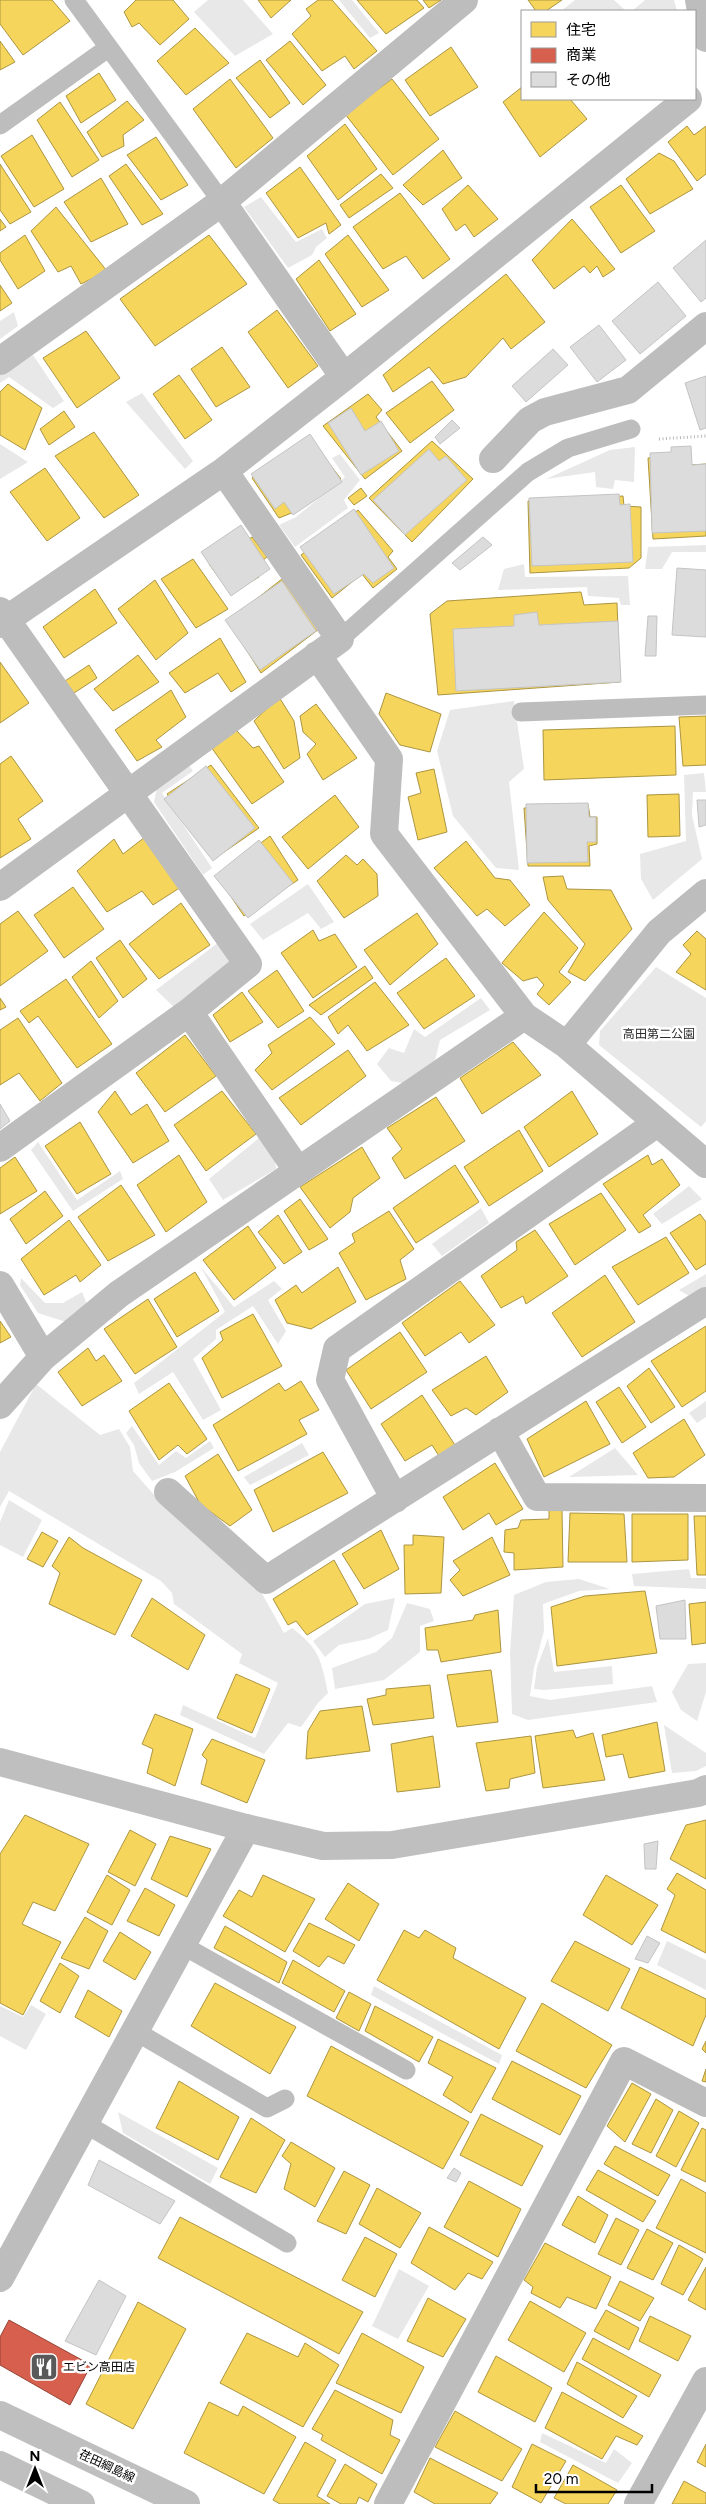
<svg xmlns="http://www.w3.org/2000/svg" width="706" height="2504" viewBox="0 0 706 2504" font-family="Figtree,'Noto Sans JP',sans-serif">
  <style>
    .green { fill: #e8e8e8 }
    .homes { fill: #f6d55c; stroke: #ac9540 }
    .shops { fill: #d6604d; stroke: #964336 }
    .building { fill: #dcdcdc; stroke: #c4c4c4 }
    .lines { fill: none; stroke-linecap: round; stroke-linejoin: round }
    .path { stroke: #b8b8b8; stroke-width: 3; stroke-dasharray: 1 2.5; stroke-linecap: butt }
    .lane { stroke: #bdbdbd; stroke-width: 19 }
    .street { stroke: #bdbdbd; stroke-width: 28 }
    .secondary { stroke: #bfbfbf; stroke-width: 28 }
    .labels { text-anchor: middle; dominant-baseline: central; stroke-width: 5; stroke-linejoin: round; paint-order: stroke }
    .park-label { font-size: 12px; fill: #2d2d2d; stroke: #fff }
    .poi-label { font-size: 12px; fill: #000; stroke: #fff; text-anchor: start }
    .street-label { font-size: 12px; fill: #000; stroke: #fff }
  </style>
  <rect width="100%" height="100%" fill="#fff"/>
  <path class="green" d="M208,0H243L273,34L235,56L194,12Z
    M339,0H352L379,33L370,38Z
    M575,0H614L626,11H561Z
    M645,0H674L677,11H632Z
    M261,197L296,242L322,229L327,238L316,247L312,255L288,268L244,207Z
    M14,312L18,326L0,339V321Z
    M33,355L64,401L53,408L9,377L0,383V372Z
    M142,393L193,461L185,469L126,402Z
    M0,444L28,462L0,479Z
    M635,447L634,482L615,480L613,489L596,487L595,472L546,479L610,450Z
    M340,454L360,480L344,500L348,508L295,547L279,525L296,517L345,477L332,458Z
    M706,545V552H672L662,569H645L648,547Z
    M524,564L525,577L628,576L630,605H621L619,598L588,596L587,587L498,590L504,569Z
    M514,701L524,769L509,782L519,870L496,868L453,816L437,751L450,710Z
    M188,764L193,771L162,793L212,868L203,875L154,802L158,782Z
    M704,773L706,792H693L692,815L702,859L653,900L641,879L640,854L686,841L684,775Z
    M308,884L334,922L321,929L308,913L263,940L250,924Z
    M219,942L232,964L174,1007L156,990Z
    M656,967L706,998V1121L701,1127L599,1045L600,1031Z
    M481,998L490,1010L440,1040L435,1060L402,1083L391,1081L377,1064L389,1048L404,1053L414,1029L425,1037Z
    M259,1138L275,1157L276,1169L223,1200L209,1179Z
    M38,1142L77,1200L120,1171L123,1179L73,1211L31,1150Z
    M689,1186L702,1199L662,1224L653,1214Z
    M481,1208L489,1223L442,1256L432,1244Z
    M201,1267L234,1307L274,1281L282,1289L268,1300L286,1331L278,1344L253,1306L216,1330V1339L193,1359L221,1410L203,1420L173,1372L139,1394L134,1383L225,1312Z
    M706,1274V1287L689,1296L679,1290Z
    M21,1278L45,1303H63L82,1292L88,1307L66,1322L38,1313L20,1285Z
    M36,1384L100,1435L119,1429L130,1447L133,1471L156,1497L260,1590L284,1633L292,1628C320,1649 321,1660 328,1693L318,1703L301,1727L288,1723L264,1754L180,1715L183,1705L255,1738L278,1683L239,1663L242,1654L174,1604L172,1593L161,1581L9,1491L0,1507V1452Z
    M706,1401V1417L697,1423L689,1413Z
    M132,1426L159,1465L176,1451L186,1458L210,1441L214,1448L175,1472L152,1481L139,1463L134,1445L126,1433Z
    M302,1443L309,1455L250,1485L244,1477Z
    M615,1448L638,1475L569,1477Z
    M9,1500L42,1520L23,1557L0,1545V1522Z
    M689,1569L691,1578H706V1589L634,1586L632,1574Z
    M579,1579L610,1589L579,1591L543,1604L544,1631L534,1668L530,1696L550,1700L652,1686L657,1702L528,1720L512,1714L510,1653L514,1595L546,1582Z
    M395,1598L388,1630L368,1639L339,1645L325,1657L313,1641L365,1604Z
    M407,1603L430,1609L434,1621L420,1626V1652L384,1680L335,1689L332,1668L376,1652L392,1638Z
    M548,1638L554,1672L612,1666L613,1684L544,1690L534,1689L537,1667Z
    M706,1663V1692L697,1721L681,1710L672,1692L688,1664Z
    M664,1725L706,1753V1766L696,1771L672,1773Z
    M667,1941L706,1960V1990L657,1965Z
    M374,1986L502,2055L499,2064L371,1995Z
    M31,2005L46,2014L26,2050L0,2036V2006L23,2017Z
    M118,2112L218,2168L210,2184L123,2133Z
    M399,2269L429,2286L398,2339L372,2326Z
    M542,2433L606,2463L614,2449L632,2463L618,2483L540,2442Z"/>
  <path class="homes" d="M0,0H52L70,21L23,55L0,24Z
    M136,0H173L189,19L160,45L139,23L132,27L124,12Z
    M258,0H291L271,18Z
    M318,0H332L377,51L354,69L345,56L322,71L292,34L311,16L306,9Z
    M357,0H417L424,8L386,34Z
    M423,0H441L429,8Z
    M528,0H562L546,11H536Z
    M195,28L229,63L186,95L157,61Z
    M0,41L15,62L0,70Z
    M290,41L326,85L303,105L266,60Z
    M451,47L478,87L430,116L405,80Z
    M260,60L290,103L270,118L236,78Z
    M99,73L116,100L81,123L66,96Z
    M230,79L273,138L236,168L193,109Z
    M392,79L439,139L393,175L345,114Z
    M522,87V99H570L587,119L540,157L503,102Z
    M127,101L144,120L123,135L124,146L102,157L87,132Z
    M60,102L99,160L72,177L37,120Z
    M345,124L377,169L338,200L307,156Z
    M687,126L694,135L706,126V174L697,181L668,142Z
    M32,135L64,189L34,207L1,156Z
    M156,137L188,185L161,200L127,155Z
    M443,150L462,178L423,205L403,185Z
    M659,153L674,161L693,189L650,214L626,179Z
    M0,164L31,212L10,224L0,210Z
    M126,164L163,214L142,225L109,176Z
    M300,167L341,225L329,234L326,223L298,238L266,193Z
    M381,174L393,188L349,218L340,205Z
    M101,178L128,224L91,242L64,202Z
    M468,185L498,219L474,237L465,224L456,231L442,209Z
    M621,185L655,231L621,253L590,207Z
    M400,193L450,259L423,279L406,256L383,269L353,227Z
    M56,207L107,271L81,284L71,266L58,272L31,231Z
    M0,219L6,227L0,231Z
    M572,219L615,269L603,277L597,266L590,273L584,266L554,289L532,260Z
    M25,235L45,271L18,289L0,260V253Z
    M209,235L247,284L155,346L120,299Z
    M348,235L389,290L362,307L325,254Z
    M319,260L356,314L330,331L296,279Z
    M506,274L545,322L511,349L503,338L466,377L443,384L429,367L393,392L383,375Z
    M0,285L12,303L0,311Z
    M277,310L318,366L288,388L248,332Z
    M86,331L120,378L77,408L43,358Z
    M222,347L250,387L216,407L191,369Z
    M179,375L212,420L185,439L153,394Z
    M432,381L454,410L410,443L386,413Z
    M8,384L42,408L25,450L0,435V392Z
    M368,394L382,410L376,417L402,451L365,479L323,426Z
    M64,411L75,427L49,445L40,429Z
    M94,432L139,495L104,518L55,456Z
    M308,436L341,479L294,512L279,518L252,478Z
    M432,441L473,479L412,542L369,498Z
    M675,456V466L706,464V536L653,539L648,458Z
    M45,468L80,518L47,541L10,492Z
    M361,488L367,496L354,505L348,498Z
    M623,496L624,506L641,507V558L629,568L530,573L528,501Z
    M358,510L393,551L388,557L397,569L373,588L362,574L332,598L301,555Z
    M252,537L267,557L253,568L259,577L231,594L209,564L221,554L217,548L232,540L236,547Z
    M193,559L228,609L196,628L161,579Z
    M282,579L319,629L261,673L228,621Z
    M155,580L188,633L156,660L118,609Z
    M95,589L117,623L64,658L43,627Z
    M581,592L584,605L617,603L620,682L438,695L430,614L447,601Z
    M220,638L246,682L231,692L218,673L185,693L169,673Z
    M138,655L159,682L113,711L94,689Z
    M0,662L29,703L0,723Z
    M89,665L97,678L74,693L65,681Z
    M171,690L186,717L156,740L162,747L137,761L115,730Z
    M386,693L441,714L430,752L400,745L379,714Z
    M279,697L294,721L300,758L284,769L254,721Z
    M316,704L357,758L323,780L307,754L316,744L303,732L300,716Z
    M706,716V765L683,766L679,717Z
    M675,726L676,775L544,780L543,730Z
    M236,730L253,748L259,746L284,782L252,804L211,747Z
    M11,756L43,801L18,819L31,839L0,858V764Z
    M211,765L259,828L214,859L167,794Z
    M434,769L447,832L418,840L408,797L421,793L416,773Z
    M679,794L680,836L648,837L647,795Z
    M335,795L359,827L308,869L282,837Z
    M588,804L590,817H597V844L589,846L590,866H528L524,808Z
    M270,836L298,880L244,916L217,876Z
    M145,837L181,887L153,905L142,891L107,912L77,871L114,839L123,854Z
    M466,841L495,878L510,880L530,905L505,926L487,909L477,916L434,868Z
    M346,855L357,865L363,859L377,874L378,896L344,918L317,881Z
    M563,876L567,889L611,890L632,929L585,981L568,972L585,944L548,900L543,877Z
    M73,887L104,929L64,958L34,915Z
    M181,903L210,945L159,979L129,944Z
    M18,911L48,951L0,986V924Z
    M544,912L578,948L559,972L571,982L549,1005L537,994L544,985L537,977L523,981L502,963Z
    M417,913L438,944L390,985L364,950Z
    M313,930L319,941L335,934L357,967L313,998L281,953Z
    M697,931L706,939V990L676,972L691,954L683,945Z
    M120,940L147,979L123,998L96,958Z
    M446,958L475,996L424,1029L397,993Z
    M91,961L118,1001L99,1018L72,977Z
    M365,966L373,978L321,1015L309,1005Z
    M277,970L304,1011L278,1028L248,991Z
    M66,979L112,1044L77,1068L38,1016L29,1023L20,1011Z
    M375,982L409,1025L367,1051L348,1025L338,1034L328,1017Z
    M242,992L263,1022L230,1042L213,1015Z
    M0,998L6,1007L0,1010Z
    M310,1017L335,1044L272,1090L255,1070L272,1053L268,1045Z
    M18,1018L62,1083L40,1101L19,1073L0,1085V1030Z
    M185,1035L216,1076L165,1112L136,1073Z
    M513,1042L541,1075L482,1114L460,1078Z
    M348,1050L366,1076L301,1125L279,1098Z
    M115,1091L131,1115L147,1104L169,1141L133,1163L98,1112Z
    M222,1091L256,1134L206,1171L174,1125Z
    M572,1091L598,1134L549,1167L524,1127Z
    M436,1097L465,1141L405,1179L392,1158L402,1149L387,1128Z
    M80,1122L111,1174L77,1194L45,1146Z
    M519,1130L543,1171L489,1206L464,1167Z
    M362,1147L380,1178L353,1198L350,1212L330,1228L300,1187Z
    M179,1155L207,1202L166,1232L137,1185Z
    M648,1155L652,1165L662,1159L680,1185L643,1215L651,1226L639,1233L603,1184Z
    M15,1157L37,1191L0,1214V1168Z
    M455,1165L479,1202L416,1243L393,1208Z
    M121,1185L155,1235L108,1261L78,1217Z
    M45,1191L63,1216L26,1244L10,1219Z
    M601,1193L626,1230L575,1265L549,1224Z
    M300,1199L328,1239L309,1250L284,1211Z
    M389,1211L414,1249L400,1260L406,1279L366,1300L339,1253L355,1242L352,1234Z
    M700,1214L706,1222V1264L696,1270L670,1233Z
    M278,1215L302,1252L284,1264L258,1232Z
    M69,1220L101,1265L80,1282L76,1275L44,1295L21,1259Z
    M248,1226L276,1268L234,1300L203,1260Z
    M535,1230L568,1276L526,1304L523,1296L501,1308L481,1276L517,1250L516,1242Z
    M666,1237L689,1273L638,1305L612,1267Z
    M338,1267L356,1302L311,1329L287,1323L275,1300L296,1285L302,1293Z
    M195,1272L219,1311L177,1337L154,1299Z
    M605,1275L635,1322L582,1357L552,1313Z
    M460,1281L495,1325L469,1343L461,1332L425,1356L402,1323Z
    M148,1299L177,1347L135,1374L104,1329Z
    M253,1314L282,1366L222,1398L202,1358L223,1340L220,1332Z
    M0,1321L11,1337L0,1343Z
    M706,1326V1391L682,1407L651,1361Z
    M400,1332L427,1372L371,1409L346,1370Z
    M88,1348L96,1361L104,1355L122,1381L82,1406L58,1372Z
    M486,1356L508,1392L476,1415L466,1408L451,1416L432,1390Z
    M649,1368L675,1407L651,1423L627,1386Z
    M301,1381L319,1410L299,1420L307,1434L238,1471L213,1425L279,1383L285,1391Z
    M169,1383L207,1439L187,1454L178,1445L159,1460L129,1411Z
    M619,1387L646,1427L622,1443L596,1402Z
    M422,1395L455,1445L439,1456L432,1445L405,1461L381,1424Z
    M586,1401L610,1444L544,1477L527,1439Z
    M684,1419L705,1455L674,1477L648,1478L633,1453Z
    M323,1452L348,1493L273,1532L254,1490Z
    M218,1454L252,1510L230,1526L200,1504L185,1476Z
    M495,1463L523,1509L496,1525L489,1513L463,1530L443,1497Z
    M549,1509L562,1510L563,1567L514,1570V1553L504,1552L505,1530L518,1528L521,1520L549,1519Z
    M570,1513L624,1514L627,1562H568Z
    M632,1514H688V1560L632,1562Z
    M694,1516H706V1575H697Z
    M381,1530L399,1569L364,1589L342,1554Z
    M42,1532L58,1541L43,1567L27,1559Z
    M413,1535L444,1537L441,1593L405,1594L404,1545H413Z
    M69,1537L83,1548L142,1580L115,1635L49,1604L60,1573L52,1566Z
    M492,1537L510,1575L463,1596L450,1580L460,1570L453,1561Z
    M334,1560L358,1604L307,1635L296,1621L288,1625L273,1599Z
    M645,1591L657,1653L557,1666L551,1607L585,1596Z
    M152,1598L205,1635L188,1670L131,1636Z
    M706,1602V1643L692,1645L689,1604Z
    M498,1610L501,1652L441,1662L438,1650H427L425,1628L473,1620L475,1615Z
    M491,1670L498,1722L457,1727L447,1675Z
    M236,1674L270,1689L252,1733L217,1718Z
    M430,1685L434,1718L373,1725L367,1699L386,1695V1689Z
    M362,1706L370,1751L306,1759L308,1731L320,1711Z
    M155,1714L193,1729L175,1786L147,1773L153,1749L142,1744Z
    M657,1722L665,1771L629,1778L623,1754L606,1757L602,1735Z
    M573,1730L576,1738L593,1733L605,1780L543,1788L535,1736Z
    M433,1736L440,1787L397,1792L391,1744Z
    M531,1736L535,1773L510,1779L509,1788L486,1791L476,1743Z
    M212,1739L265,1760L247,1803L201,1784L207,1760L202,1755Z
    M25,1815L89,1844L55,1911L33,1902L22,1924L61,1942L23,2015L0,2003V1854Z
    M706,1820V1879L670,1859L686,1825Z
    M130,1830L156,1844L135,1886L108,1872Z
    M170,1836L211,1849L187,1897L151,1879Z
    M677,1873L706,1890V1953L661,1930L675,1895L667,1889Z
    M107,1875L130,1890L112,1925L87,1912Z
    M263,1875L315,1899L285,1952L223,1916L239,1890L252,1897Z
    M606,1875L658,1905L632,1945L583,1915Z
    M348,1883L379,1904L359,1941L325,1919Z
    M145,1888L175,1905L159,1936L127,1921Z
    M85,1917L108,1931L89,1969L61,1958Z
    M309,1923L355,1945L344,1964L328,1956L319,1967L293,1951Z
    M225,1926L287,1962L279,1983L214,1948Z
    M404,1930L419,1938L425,1930L456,1948L453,1958L526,1998L499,2049L377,1980Z
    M120,1932L151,1952L135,1980L103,1961Z
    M575,1941L630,1969L608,2011L551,1981Z
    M293,1960L345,1991L334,2012L282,1983Z
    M60,1963L79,1976L60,2013L40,2001Z
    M640,1967L706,1999V2015L693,2046L621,2008Z
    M215,1983L296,2027L270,2074L191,2026Z
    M88,1990L122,2011L109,2037L75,2017Z
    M349,1992L371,2004L359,2031L336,2018Z
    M542,2003L612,2045L586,2088L516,2051Z
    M375,2006L433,2037L419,2062L365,2031Z
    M438,2039L496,2068L471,2113L443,2095L453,2077L428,2063Z
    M706,2041V2053L702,2049Z
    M331,2046L469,2122L443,2169L307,2096Z
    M512,2061L581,2096L560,2135L492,2099Z
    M706,2069V2082L702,2081Z
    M179,2081L239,2117L218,2160L156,2128Z
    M632,2083L651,2094L625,2142L607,2126Z
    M656,2099L673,2110L651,2153L632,2144Z
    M679,2111L699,2123L676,2167L656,2156Z
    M481,2114L543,2146L522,2186L460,2155Z
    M251,2118L285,2140L256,2193L220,2177Z
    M702,2128L706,2130V2182L681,2170Z
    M291,2142L335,2168L315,2207L284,2189L291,2164L282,2156Z
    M615,2146L670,2175L658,2196L604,2164Z
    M598,2170L656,2201L643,2222L586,2190Z
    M344,2171L370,2185L346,2234L317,2221Z
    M681,2179L706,2193V2253L656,2228Z
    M469,2181L521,2209L498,2257L444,2227Z
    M377,2188L421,2213L400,2248L359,2224Z
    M578,2196L608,2215L595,2243L562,2225Z
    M180,2217L363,2312L339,2354L158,2258Z
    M616,2218L639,2230L621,2265L598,2254Z
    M429,2227L493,2262L482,2279L468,2273L455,2290L411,2263Z
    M647,2229L673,2243L653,2280L627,2268Z
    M365,2237L397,2254L375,2297L342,2280Z
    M545,2243L611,2277L596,2309L567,2297L560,2308L531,2293L533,2287L524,2280Z
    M679,2245L703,2259L683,2295L661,2284Z
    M706,2267V2310L688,2300Z
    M620,2281L654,2298L640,2321L608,2305Z
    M428,2298L466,2319L443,2357L407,2341Z
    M530,2301L586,2333L564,2372L508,2340Z
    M138,2302L186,2329L133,2429L86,2404Z
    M606,2310L639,2328L629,2350L594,2331Z
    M650,2316L691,2336L678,2361L639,2341Z
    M247,2333L298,2357L305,2343L339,2365L303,2427L220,2383Z
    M362,2333L424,2367L401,2413L336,2383Z
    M593,2338L661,2375L649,2397L582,2359Z
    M496,2356L552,2388L535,2422L478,2392Z
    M577,2362L637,2396L623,2418L567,2384Z
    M335,2390L393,2420L390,2435L400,2440L382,2474L321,2440L323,2435L312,2429Z
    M562,2392L643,2436L637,2445L616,2436L602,2459L545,2428Z
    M209,2402L238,2416L243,2406L296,2437L264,2494L184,2453Z
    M455,2411L522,2449L502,2481L435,2447Z
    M305,2442L336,2460L317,2496L330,2504H280L273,2500Z
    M532,2444L566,2461L541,2503L512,2487Z
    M706,2444V2467L697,2462Z
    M430,2458L498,2493L490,2504H435L414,2492Z
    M345,2464L377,2484L368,2502L359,2497L356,2504H341L327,2496Z
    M573,2465L617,2490L608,2504H566L554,2498Z
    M684,2481L706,2493V2504H672Z"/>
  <path class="shops" d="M9,2320L91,2365L70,2405L0,2365V2337Z"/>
  <path class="building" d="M706,240V298L701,302L673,268Z
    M658,282L686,316L640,354L612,321Z
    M599,325L626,360L597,382L570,347Z
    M553,349L568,365L526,402L512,386Z
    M706,376V428L700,430L685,383Z
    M351,408L365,431L381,421L399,451L361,475L328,423Z
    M452,420L460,428L440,444L435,437Z
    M310,434L342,482L293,515L284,502L275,509L251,474Z
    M691,446L692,465L706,464V531L652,533L650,453L671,452V447Z
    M429,449L439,461L446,456L467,480L405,535L373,500Z
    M619,494L620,505L630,504L633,562L532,566L529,498Z
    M354,509L394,568L373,583L364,574L334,594L300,547Z
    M241,525L270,569L231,596L201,552Z
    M483,537L492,545L460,570L452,563Z
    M677,568L706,570V637L672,635Z
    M282,581L316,631L260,670L225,620Z
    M537,612L539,625L618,621L621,682L456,691L453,629L514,626V615Z
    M648,616H657L656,656H645Z
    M206,766L255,828L213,861L164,799Z
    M697,800H706V825L699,827Z
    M588,803L589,817H596V842H587L588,862L527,863L526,804Z
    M259,840L293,883L248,918L214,876Z
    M0,1104L10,1121L0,1129Z
    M685,1600L686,1639H660L656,1606Z
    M658,1841L656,1869H645L644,1844Z
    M647,1936L660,1943L648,1963L635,1959Z
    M99,2160L175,2201L160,2224L88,2185Z
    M454,2168L461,2173L456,2182L447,2178Z
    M99,2280L126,2296L96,2355L65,2341Z"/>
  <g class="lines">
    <path class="path" d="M659,439L706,436"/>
    <path class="lane" d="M74,0L222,202
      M0,125L108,48
      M340,639L528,472L568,448L631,429
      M521,712L706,705
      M182,1945L406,2070
      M135,2031L267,2108L285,2099
      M84,2123L287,2243"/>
    <path class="street" d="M699,0L706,38
      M222,202L344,377
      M0,361L222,202L464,0
      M493,459L530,420L545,412L628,390L706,326
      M0,611L248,964L189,1012L0,1148
      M0,624L224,471L344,377L688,99
      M317,655L389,759L384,834L524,1016L567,1045L706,1164
      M0,887L340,639L224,471
      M189,1012L298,1171
      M567,1045L659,932L706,893
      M0,1285L43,1357
      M0,1405L43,1357L119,1294L524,1016
      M500,1431L537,1497L706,1498
      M168,1492L266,1580L706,1301
      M395,1499L330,1380L337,1349L657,1123
      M0,2278L246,1828
      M388,2504L624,2061L706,2103
      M638,2504L706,2381"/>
    <path class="secondary" d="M0,1762L246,1828L323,1846L392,1845L698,1793L706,1789
      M0,2415L186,2504
      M0,2465L81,2504"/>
  </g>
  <defs>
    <g id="restaurant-square" transform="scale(1.4375)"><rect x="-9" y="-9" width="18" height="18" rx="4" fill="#595959" stroke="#fff"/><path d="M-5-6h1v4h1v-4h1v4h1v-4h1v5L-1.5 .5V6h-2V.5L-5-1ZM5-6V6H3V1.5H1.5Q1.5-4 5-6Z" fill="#fff"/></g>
  </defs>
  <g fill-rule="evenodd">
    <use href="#restaurant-square" x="44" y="2367"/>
  </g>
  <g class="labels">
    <g class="park-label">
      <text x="659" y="1034">高田第二公園</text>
    </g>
    <g class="poi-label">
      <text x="63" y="2367">エビン高田店</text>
    </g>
    <g class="street-label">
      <text transform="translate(107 2466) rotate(25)">荏田綱島線</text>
    </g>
  </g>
  <rect x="521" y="10" width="175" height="90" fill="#ffffff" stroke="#999999"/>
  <rect x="531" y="22" width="25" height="15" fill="#f6d55c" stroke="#999999"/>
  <text x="566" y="35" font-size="15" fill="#000000">住宅</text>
  <rect x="531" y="48" width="25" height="15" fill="#d6604d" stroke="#999999"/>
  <text x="566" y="60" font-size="15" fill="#000000">商業</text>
  <rect x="531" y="72" width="25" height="15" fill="#dcdcdc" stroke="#999999"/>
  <text x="566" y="85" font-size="15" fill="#000000">その他</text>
  <g transform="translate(35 2469)" stroke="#ffffff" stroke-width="4" paint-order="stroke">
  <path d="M0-4L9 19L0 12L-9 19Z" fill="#000000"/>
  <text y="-8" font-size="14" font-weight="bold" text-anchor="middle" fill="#000000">N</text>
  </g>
  <path d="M536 2484v8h116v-8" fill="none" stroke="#000000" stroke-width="2.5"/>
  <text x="544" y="2484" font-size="15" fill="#000000" stroke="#ffffff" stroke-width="4" paint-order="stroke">20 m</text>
</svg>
